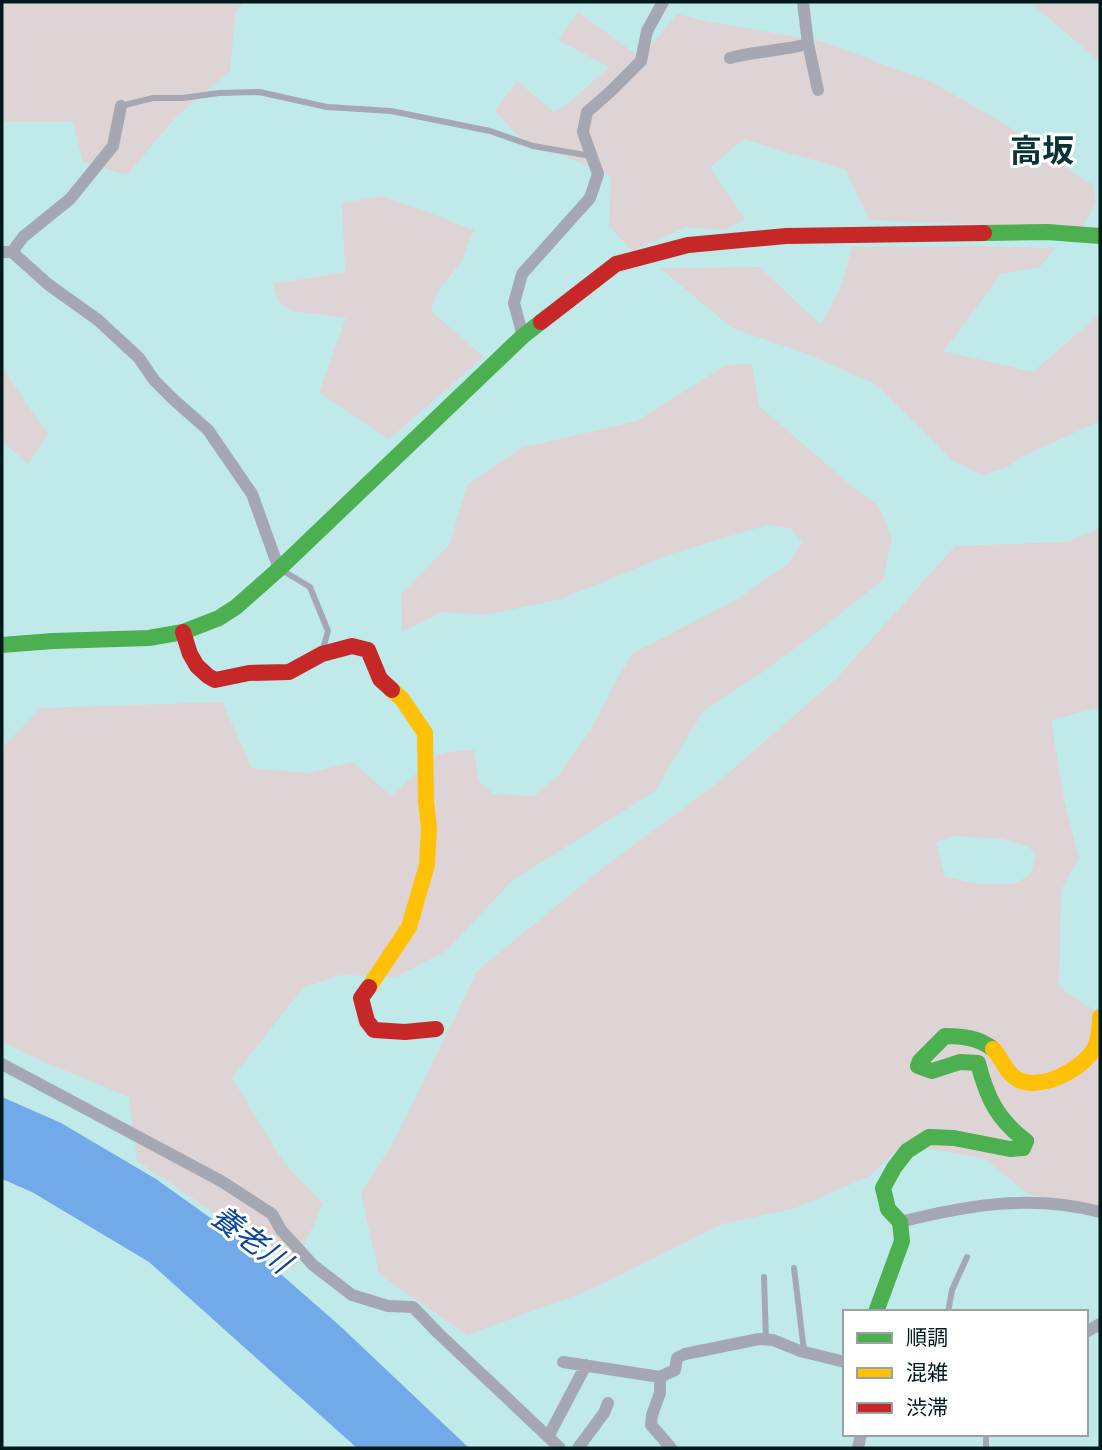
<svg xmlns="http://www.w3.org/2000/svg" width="1102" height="1450" viewBox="0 0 1102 1450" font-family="Jost,'Noto Sans JP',sans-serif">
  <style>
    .green { fill: #ded4d5; fill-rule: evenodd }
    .water { fill: #71a9e9 }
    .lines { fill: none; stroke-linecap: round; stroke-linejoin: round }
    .lane { stroke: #a5a8b3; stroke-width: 6 }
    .street { stroke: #a5a8b3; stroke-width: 12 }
    .fast { stroke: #4caf50; stroke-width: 16 }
    .slow { stroke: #ffc107; stroke-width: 16 }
    .jam { stroke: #c62828; stroke-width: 16 }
    .labels { text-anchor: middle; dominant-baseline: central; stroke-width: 6; stroke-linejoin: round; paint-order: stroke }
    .water-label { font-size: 30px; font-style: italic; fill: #0a4799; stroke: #fff }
    .quarter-label { font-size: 32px; font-weight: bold; fill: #0a3335; stroke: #fff }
  </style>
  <rect width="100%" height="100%" fill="#c0e9ea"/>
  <path class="green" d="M2,2H245L236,11L230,71L175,118L127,175L83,162L73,122H2Z
    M1030,2H1100V62Z
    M578,12L641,58L677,14L710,22L821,41L933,83L1007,125L1055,161L1093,185L1096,203L1082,229L869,220L846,170L743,139L710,168L745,219L724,230L686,227L632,251L609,226L611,176L519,137L495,111L517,81L554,112L570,102L609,67L558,40Z
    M384,196L474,230L461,262L437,293L431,311L484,357L389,439L319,392L346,318L294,311L278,302L273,284L345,272L342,203Z
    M980,246L1055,248L1040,267L1001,274L944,351L1033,372L1100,314V421L1024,456L1007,467L981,475L953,461L918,425L875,384L805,353L732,328L660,268L760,267L821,325L840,289L852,247Z
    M752,364L759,406L854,488L879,506L892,538L883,580L830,622L760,674L704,710L655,791L512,881L446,951L396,977L341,975L303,988L232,1078L285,1164L323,1204L293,1270L258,1242L137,1161L129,1097L37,1059L2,1042V748L41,708L222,702L252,768L309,773L353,762L391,796L436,756L447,752L474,750L479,781L493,794L534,796L559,775L591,729L620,674L633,653L733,602L788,564L802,542L792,529L767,525L671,554L561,599L485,615L442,612L402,632L401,594L450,544L467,485L521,448L637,421L726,365Z
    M2,367L48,435L28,464L2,441Z
    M1100,528V707L1051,720L1064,800L1079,858L1061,890L1059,987L1100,1014V1212L1028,1194L986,1159L904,1144L870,1176L796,1208L722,1224L592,1289L467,1335L379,1274L361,1193L397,1136L477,971L600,870L717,783L836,679L955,546L1068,542ZM954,836L1003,839L1029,847L1036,856L1030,875L1013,884H980L945,877L936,842Z"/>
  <path class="water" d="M2,1097L61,1123L156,1179L244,1242L339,1325L469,1448H357L149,1262L32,1192L2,1179Z"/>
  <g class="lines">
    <path class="lane" d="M121,106L153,98H183L219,93L259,92L327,107L391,111L490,131L533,146L591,156
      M280,569L310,587L328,631L322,652
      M794,1268L804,1351
      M764,1277L766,1339
      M948,1312L952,1290L967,1257
      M986,1434V1448"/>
    <path class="street" d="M803,2L808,44L818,90
      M730,58C756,51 781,51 808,44
      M2,252H12L49,285L98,320L139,358L154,380L174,400L208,430L252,494L279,569
      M12,252L23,237L70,199L113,146L121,106
      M523,336L514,303L522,274L590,198L598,174L583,132L587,112L610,92L641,61L647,31L663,2
      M2,1064L221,1181L272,1214L281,1230L313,1265L352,1295L388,1306L413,1307L438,1333L560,1448
      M900,1222C968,1205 1031,1194 1100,1212
      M1086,1332L1100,1324
      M563,1362L660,1377
      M548,1437L586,1365
      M578,1448L604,1413L608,1403
      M671,1448L651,1425L652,1415L660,1393V1377L675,1370L677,1358L685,1354L759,1339L773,1340L800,1351L845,1362
      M858,1448L861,1434"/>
    <path class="fast" d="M984,233L1047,232L1100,236
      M2,645L53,641L149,638L183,632L219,618L236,607L279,569L523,336L541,322
      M876,1312L902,1241L900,1222L888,1209L883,1188L894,1168L907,1151L929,1137L954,1138L1010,1149L1023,1148L1026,1141C997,1119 987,1098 978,1063L960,1062L932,1071L918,1066L920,1061L945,1036C963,1036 979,1038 993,1049"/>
    <path class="slow" d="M369,987L409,927L427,865L429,827L426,802L425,733L402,699L392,690
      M993,1049C1002,1058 1006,1073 1017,1079C1039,1092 1082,1070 1094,1049C1099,1040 1100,1028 1100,1017"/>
    <path class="jam" d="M541,322L616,264L688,245L786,236L984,233
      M183,632L190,654L197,666L208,676L215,680L249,673L289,672L322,654L352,646L368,650L380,679L392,690
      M369,987L361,998L367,1021L374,1030L405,1032L436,1029"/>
  </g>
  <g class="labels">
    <g class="water-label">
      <text transform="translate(251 1239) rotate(37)">養老川</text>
    </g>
    <g class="quarter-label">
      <text x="1042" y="151">高坂</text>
    </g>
  </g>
  <rect width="1102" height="1450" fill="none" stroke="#00191b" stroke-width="7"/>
  <rect x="843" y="1310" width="245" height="126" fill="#ffffff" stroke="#99a3a4" stroke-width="2"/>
  <rect x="857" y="1333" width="35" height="10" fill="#4caf50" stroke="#99a3a4" stroke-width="2"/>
  <text x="906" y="1345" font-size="21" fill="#00191b">順調</text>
  <rect x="857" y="1368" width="35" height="10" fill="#ffc107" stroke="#99a3a4" stroke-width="2"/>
  <text x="906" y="1380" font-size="21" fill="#00191b">混雑</text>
  <rect x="857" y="1403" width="35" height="10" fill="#c62828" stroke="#99a3a4" stroke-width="2"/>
  <text x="906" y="1415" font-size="21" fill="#00191b">渋滞</text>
</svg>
